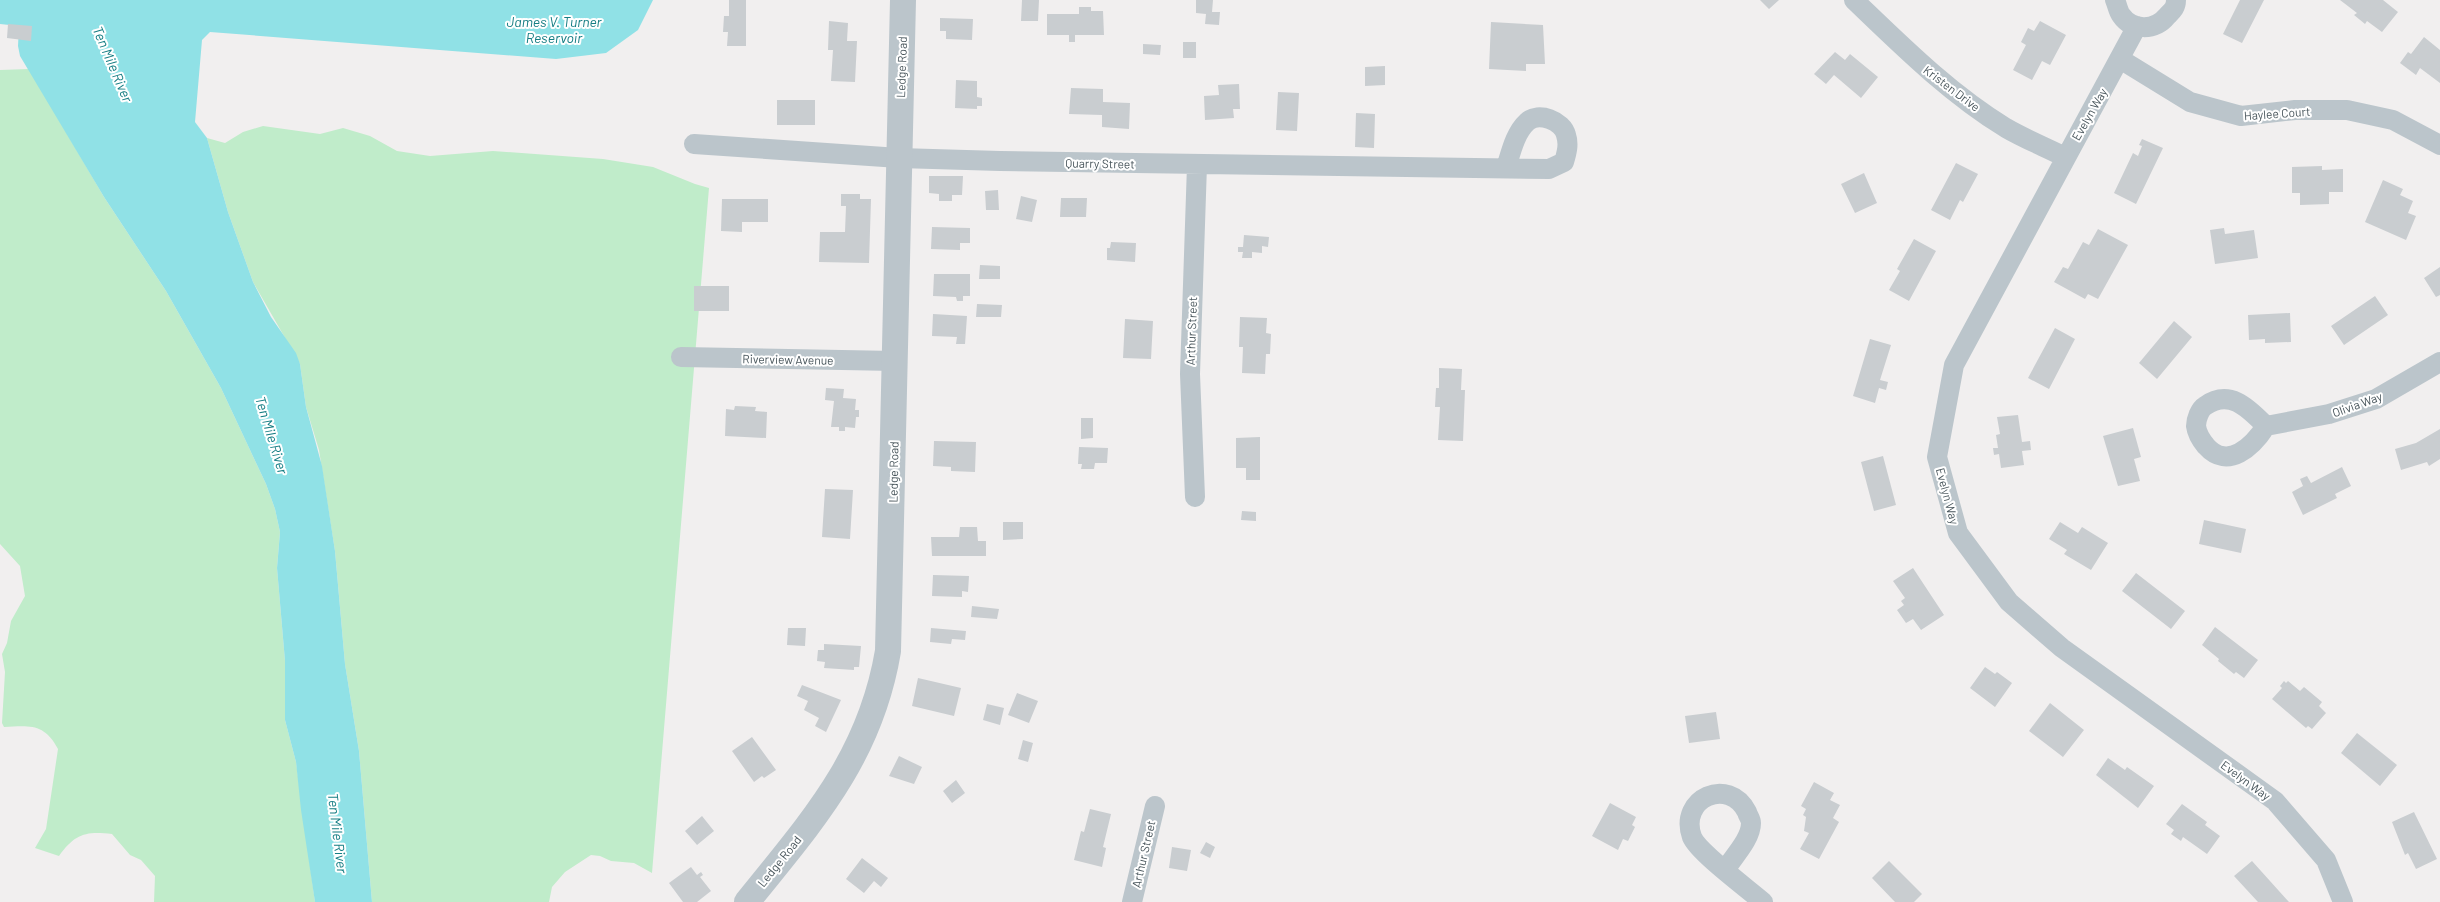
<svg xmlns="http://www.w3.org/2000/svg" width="2440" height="902" viewBox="0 0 2440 902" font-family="Barlow,sans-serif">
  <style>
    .green { fill: #c0ecca }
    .water { fill: #90e1e6 }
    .building { fill: #c9cdd0 }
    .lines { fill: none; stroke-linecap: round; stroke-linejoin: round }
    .minor { stroke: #bbc5cb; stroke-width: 20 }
    .tertiary { stroke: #bbc5cb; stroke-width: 26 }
    .labels { text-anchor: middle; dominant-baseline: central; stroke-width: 4; stroke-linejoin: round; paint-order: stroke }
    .street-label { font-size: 12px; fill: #48555b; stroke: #fff }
    .water-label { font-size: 14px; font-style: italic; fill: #157d83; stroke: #fff }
  </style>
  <rect width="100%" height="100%" fill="#f1efef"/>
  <path class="green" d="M29,69L104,197L166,291L221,388L266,484L275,509L280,532L277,568L285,661V720L296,762L315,902H154L155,876L141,860L130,855L112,834C85,831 75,834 59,856L35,848L46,829L58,749C44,723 30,726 4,727L2,723L5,672L2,654L7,643L11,621L25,596L20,566L0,544V70Z
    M263,126L320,134L343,128L370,136L397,151L430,156L493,151L603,159L653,167L695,184L709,188L652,873L634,863L611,861L600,856L591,855L565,872L552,887L549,902H372L359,751L345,664L335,551L319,450L306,407L300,364L253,282L228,212L207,138L225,143L243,132Z"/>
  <path class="water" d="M0,0H653L638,30L606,53L556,59L210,32L202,40L195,122L207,138L228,212L253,282L271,317L296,353L300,364L306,407L322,466L335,551L345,664L359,751L372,902H315L301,810L296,762L285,720V661L277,568L280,532L275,509L266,484L221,388L166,291L104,197L20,56L18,46L19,26L0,24Z"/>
  <path class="building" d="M729,0H746V46H727L728,32H723L724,16H729Z
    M1022,0H1039L1038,21H1021Z
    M1196,0H1213L1212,12H1220L1219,25L1205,24L1206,14L1196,13Z
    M1760,0H1779L1769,9Z
    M2240,0H2264L2242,43L2223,34Z
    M2340,0H2383L2398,12L2382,32L2367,21L2365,24L2354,15L2357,13Z
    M1079,7H1091V11H1103L1104,35H1075V42H1069V35H1047V14H1079Z
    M940,18L973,19L972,40L946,39V31H940Z
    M829,21L848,23L847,41H857L855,82L831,81L833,50H828Z
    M2040,21L2066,35L2050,65L2042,61L2032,80L2013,70L2026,45L2021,42L2028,28L2034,31Z
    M1491,22L1543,25L1545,64H1526V71L1489,69Z
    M8,24L32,26L31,41L7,38Z
    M2424,37L2440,50V83L2420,68L2416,75L2400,63L2408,52L2411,54Z
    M1183,42H1196V58H1183Z
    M1143,44L1161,45L1160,55L1143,54Z
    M1835,52L1845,60L1850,54L1878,77L1861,98L1834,75L1826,84L1814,74Z
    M1385,66V85L1365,86V67Z
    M956,80L977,81V97L982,98V106H977V109L955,108Z
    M1239,84L1240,109H1233L1234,118L1205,120L1204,96L1219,95L1218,85Z
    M1071,88L1103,89V102L1130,103L1129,129L1102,127V115L1069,114Z
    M1278,92L1299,93L1297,131L1276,130Z
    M777,100H815V125H777Z
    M1356,113L1375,114L1374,148L1355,147Z
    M2142,139L2163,148L2136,204L2114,193L2133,153L2138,156L2142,146L2139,145Z
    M1956,163L1978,174L1963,202L1960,200L1950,220L1931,210Z
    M2322,166V170L2343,169V192H2329V204L2300,205V193H2292V167Z
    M1864,173L1877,203L1855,213L1841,184Z
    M929,176H963L962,195H952V201H939V194L929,193Z
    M2383,180L2403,189L2400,195L2413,201L2408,213L2416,216L2406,240L2365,222Z
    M998,190L999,210H986L985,191Z
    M841,194H860V199H871L869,263L819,262L820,232H845L846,206H841Z
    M1021,196L1037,200L1032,222L1016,219Z
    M1061,198H1087L1086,217H1060Z
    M722,199H768V222H742V232L721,231Z
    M932,227L970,228V243H960V250L931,249Z
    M2224,228L2225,234L2254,230L2258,258L2215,264L2210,230Z
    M2098,229L2128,245L2098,299L2088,294L2085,299L2054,282L2063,267L2068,269L2083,242L2089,245Z
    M1244,235L1269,237L1268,247L1262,246V253L1252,252V258H1242L1243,252H1238V247H1243Z
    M1914,239L1936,251L1909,301L1889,290L1900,271L1897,269Z
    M1111,242L1136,243L1135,262L1107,260V248H1110Z
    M980,265L1000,266V279H979Z
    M2440,267V295L2436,297L2424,278Z
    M934,274H970V296H963V301H957L956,297L933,296Z
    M694,286H729V311H694Z
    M2375,296L2388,315L2344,345L2331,326Z
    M977,304L1002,305L1001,317H976Z
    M2290,313L2291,342L2265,343V339L2249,340L2248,315Z
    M933,314L967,316L965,344H956L957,337L932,336Z
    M1240,317L1267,318L1266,333L1271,334L1270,354H1266L1265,374L1242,373L1243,347H1239Z
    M1125,319L1153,321L1151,359L1123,358Z
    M2174,321L2192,337L2157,379L2139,363Z
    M2055,328L2075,339L2049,389L2028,378Z
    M1870,339L1891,345L1880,380L1888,382L1886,390L1879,388L1875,403L1853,396Z
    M1439,368L1462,369L1461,390H1465L1463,441L1438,440L1440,407H1435L1436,388H1439Z
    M826,388L844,389L843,398L856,399L855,410H859V417H856L855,428L845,427V431H839V427H831L834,401L825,400Z
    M735,406L756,407L755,411L767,412L766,438L725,436L726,409L734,410Z
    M2018,415L2022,442L2030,441L2031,450L2022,451L2024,465L2001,468L1999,454L1994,455L1993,448H1998L1996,435L2000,434L1997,417Z
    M1081,418H1093V438L1081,439Z
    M2133,428L2141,457L2134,459L2140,481L2118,486L2103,436Z
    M2440,429V459L2429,466L2427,462L2401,470L2395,449L2416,443Z
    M1260,437V480H1246V468H1236V438Z
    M934,441L976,442L975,472L951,471V467L933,466Z
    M1079,447L1108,448L1107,463H1095L1094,469H1081L1082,464H1078Z
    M1883,456L1896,505L1874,511L1861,462Z
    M2342,467L2351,486L2335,494L2337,498L2303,515L2292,492L2303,486L2300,479L2307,476L2311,483Z
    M825,489L853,490L850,539L822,537Z
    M1242,511L1256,512V521L1241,520Z
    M2204,520L2246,529L2241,553L2199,544Z
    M1003,522H1023V539L1003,540Z
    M2060,522L2078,533L2082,527L2108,543L2091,570L2064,554L2067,550L2049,539Z
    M960,527H977L978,541H986V556H932L931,537H959Z
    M1913,568L1944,615L1921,630L1913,619L1906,623L1897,610L1904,605L1901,601L1905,598L1893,581Z
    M2136,573L2185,611L2171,629L2122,591Z
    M933,575L969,576L968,592L962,591V597L932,596Z
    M972,606L999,609L997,619L971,617Z
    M2215,627L2258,660L2244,678L2236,672L2234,674L2218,661L2219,659L2202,645Z
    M788,628H806L805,646L787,645Z
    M931,628L966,631L965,640L952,639L951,644L930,642Z
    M824,644L861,646L859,667H854V670L824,668L825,662L817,661L818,650H824Z
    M1985,667L1995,674L1997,672L2012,683L1995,707L1970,688Z
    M918,678L961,688L954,716L912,706Z
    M2284,681L2286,683L2288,681L2300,691L2304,687L2322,702L2319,706L2326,713L2312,729L2308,726L2306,728L2272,699L2282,688L2280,686Z
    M802,685L841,700L826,732L815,726L819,718L804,710L808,701L797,696Z
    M1017,693L1038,701L1029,723L1008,715Z
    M2050,703L2084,730L2063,757L2029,731Z
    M987,704L1004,708L1000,725L983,720Z
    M1716,712L1720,739L1689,743L1685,716Z
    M2357,733L2397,765L2380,786L2341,753Z
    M752,737L776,770L764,778L762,776L754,782L732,751Z
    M1023,740L1033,743L1028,762L1018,759Z
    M899,756L922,767L914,784L889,776Z
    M2108,758L2125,770L2127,767L2154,786L2138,808L2096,775Z
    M956,780L965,793L952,803L943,791Z
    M1814,782L1834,793L1830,800L1840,805L1833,818L1839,822L1819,859L1800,849L1809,833L1804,831L1806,817L1803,815L1806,809L1801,806Z
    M1610,803L1636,817L1632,825L1635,827L1628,841L1623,839L1618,850L1592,836Z
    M2182,804L2207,822L2205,825L2220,836L2207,854L2183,837L2181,841L2171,834L2174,830L2166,824Z
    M1090,809L1111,814L1103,847L1106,848L1102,867L1074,860L1081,831L1084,832Z
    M2414,812L2437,859L2416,869L2408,853L2405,855L2392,822Z
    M702,816L714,831L697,845L685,831Z
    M1206,842L1215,847L1210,858L1200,853Z
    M1172,847L1191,850L1187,871L1169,868Z
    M862,858L888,878L881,887L874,881L864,893L846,879Z
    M1889,861L1922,894L1914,902H1895L1872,878Z
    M2252,861L2289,902H2258L2234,876Z
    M691,867L697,875L701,872L703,875L700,877L711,891L697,902H683L669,883Z"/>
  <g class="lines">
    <path class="minor" d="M1854,0C1902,46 1949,93 2006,128C2025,139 2045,147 2065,157
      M2115,0C2117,4 2118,11 2121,15C2132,31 2155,31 2167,16C2172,11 2176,8 2176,0
      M2137,26L1954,365L1937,457L1958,533L2009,602L2062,648L2275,801L2326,860L2343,902
      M2120,59L2190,102L2241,116L2295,110H2347L2393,120L2440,145
      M694,144L899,158L1000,161L1549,169L1564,162C1567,152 1569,144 1566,135C1563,121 1538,111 1527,122C1515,133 1511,152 1506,168
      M681,357L895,361
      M2266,426C2249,409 2230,388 2205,406C2200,409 2196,419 2196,426C2197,434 2201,440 2206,446C2228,471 2253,446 2266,426L2329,414L2376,399L2440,362
      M1195,497L1190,374L1197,165
      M1725,870C1734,856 1751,839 1751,823C1751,819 1748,816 1747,812C1729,776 1678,798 1692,837C1698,852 1748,889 1763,902
      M1132,902L1155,806"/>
    <path class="tertiary" d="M747,902C812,821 870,758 888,651L903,0"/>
  </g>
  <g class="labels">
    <g class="street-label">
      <text transform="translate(901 67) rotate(-88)">Ledge Road</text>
      <text transform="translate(1952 88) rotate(37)">Kristen Drive</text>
      <text transform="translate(2277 113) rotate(-4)">Haylee Court</text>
      <text transform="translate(2089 114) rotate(-60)">Evelyn Way</text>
      <text transform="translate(1100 163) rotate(1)">Quarry Street</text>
      <text transform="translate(1191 331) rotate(-88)">Arthur Street</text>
      <text transform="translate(788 359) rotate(1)">Riverview Avenue</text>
      <text transform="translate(2357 404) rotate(-20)">Olivia Way</text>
      <text transform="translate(893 472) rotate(-89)">Ledge Road</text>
      <text transform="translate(1948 496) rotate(75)">Evelyn Way</text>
      <text transform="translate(2246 780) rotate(36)">Evelyn Way</text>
      <text transform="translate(1143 854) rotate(-77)">Arthur Street</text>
      <text transform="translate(779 861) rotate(-51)">Ledge Road</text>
    </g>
    <g class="water-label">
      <text x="554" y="21">James V. Turner<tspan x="554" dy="16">Reservoir</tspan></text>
      <text transform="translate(113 64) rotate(67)">Ten Mile River</text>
      <text transform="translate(272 435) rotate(73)">Ten Mile River</text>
      <text transform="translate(338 833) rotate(83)">Ten Mile River</text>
    </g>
  </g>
</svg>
